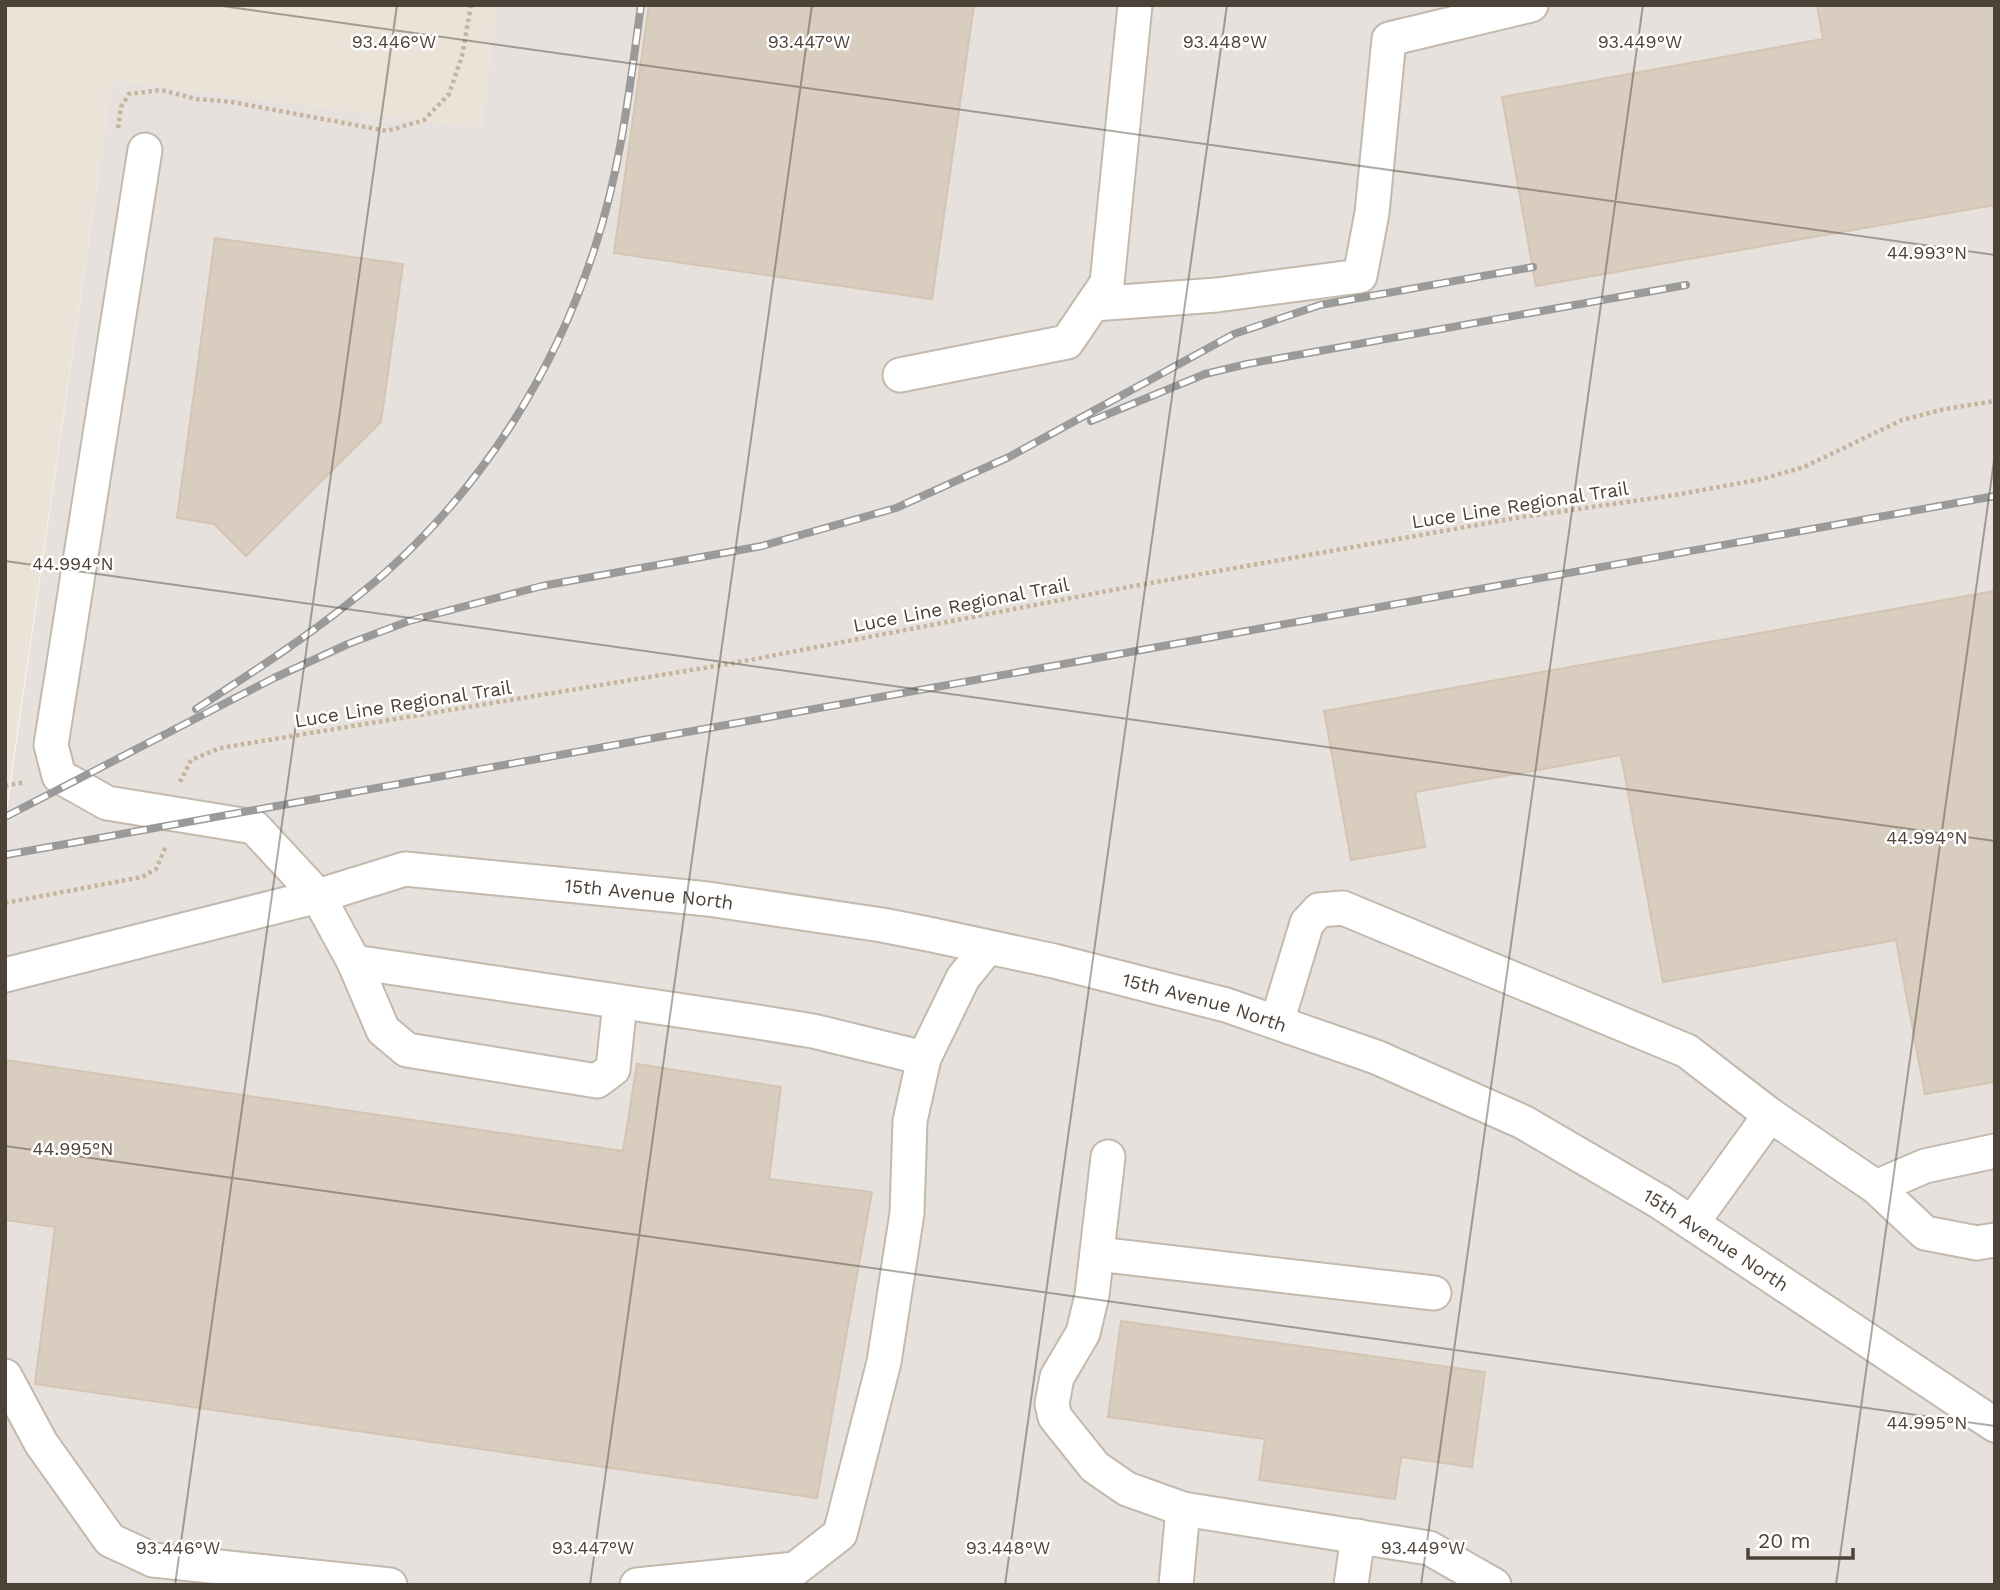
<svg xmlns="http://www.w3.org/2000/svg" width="2000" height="1590" viewBox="0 0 2000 1590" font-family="'Work Sans',sans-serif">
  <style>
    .residential { fill: #ebe3d8 }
    .industrial { fill: #e6e1dc }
    .building { fill: #d9cdbf; stroke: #d5c4b2; stroke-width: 2 }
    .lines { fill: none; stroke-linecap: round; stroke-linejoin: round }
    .minor-casing { stroke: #c3b9ac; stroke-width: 37 }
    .path { stroke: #c6b49c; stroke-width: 4.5; stroke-dasharray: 3.5 3.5; stroke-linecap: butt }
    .minor { stroke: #fff; stroke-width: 33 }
    .rail-casing { stroke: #9a9a9a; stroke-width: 8 }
    .rail { stroke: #fff; stroke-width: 5; stroke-dasharray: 16; stroke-linecap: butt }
    .ticks { fill: none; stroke: #4c4238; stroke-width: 2; stroke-opacity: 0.45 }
    .labels { text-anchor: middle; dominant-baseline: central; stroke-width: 5; stroke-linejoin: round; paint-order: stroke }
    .street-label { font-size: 19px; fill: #4c4238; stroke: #fff }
    .ticks-label { font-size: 18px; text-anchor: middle; fill: #4c4238; stroke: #fff; stroke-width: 5; stroke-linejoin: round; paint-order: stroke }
  </style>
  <rect width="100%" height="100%" fill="#f6f2eb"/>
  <path class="residential" d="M5,5H497L481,128L112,80L5,814Z"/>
  <path class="industrial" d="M497,5H1995V1585H5V825L112,80L481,128Z"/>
  <path class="building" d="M649,5H974L932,299L614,253Z
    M1817,5H1995V205L1536,286L1502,97L1823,39Z
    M215,238L403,264L381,422L246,556L214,524L177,518Z
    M1995,591V1082L1925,1094L1896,940L1663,982L1621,755L1415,792L1425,847L1351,860L1324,711Z
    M5,1060L623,1151L637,1064L781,1087L769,1179L872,1192L817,1498L35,1384L55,1227L5,1220Z
    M1121,1321L1485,1372L1472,1467L1401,1457L1395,1499L1259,1480L1265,1439L1108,1417Z"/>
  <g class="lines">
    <g class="minor-casing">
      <g id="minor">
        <path id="s1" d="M145,150L51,745L59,776L107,803L254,827L318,896L405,869L708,899L882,925L928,934L1054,961L1226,1005L1376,1057L1523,1122L1660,1202L1995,1425"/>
        <path d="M1093,304L1217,295L1360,276L1372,213L1389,39L1531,5"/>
        <path d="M900,375L1067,342L1107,283L1135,5"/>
        <path d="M354,962L758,1022L813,1031L924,1058L910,1121L907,1213L884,1362L840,1534L795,1569L637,1585"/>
        <path d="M5,975L318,896L354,962L383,1030L407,1050L597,1081L613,1069L620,1002"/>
        <path d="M1277,1022L1307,923L1319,910L1343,908L1687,1051L1770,1115"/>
        <path d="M924,1058L963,978L988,947"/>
        <path d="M1108,1157L1092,1295L1083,1333L1057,1377L1052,1404L1055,1417L1095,1467L1127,1489L1183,1509"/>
        <path d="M1876,1187L1925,1166L1995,1151"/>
        <path d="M1692,1223L1770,1115L1876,1187L1925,1233L1977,1243L1995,1240"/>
        <path d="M1097,1254L1434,1293"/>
        <path d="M5,1376L41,1443L110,1540L153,1560L390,1585"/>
        <path d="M1176,1585L1183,1509L1429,1548L1494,1585"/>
        <path d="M1351,1585L1358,1536"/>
      </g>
    </g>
    <path class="path" d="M118,128L121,107L129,94L161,90L197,99L232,102L387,131L424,120L449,94L462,56L471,5
      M180,782L191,760L220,748L734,663L1123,588L1516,518L1675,495L1762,479L1804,467L1902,420L1945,409L1995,401
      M5,786L25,782
      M5,903L142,877L156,869L166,846"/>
    <use href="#minor" class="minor"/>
    <g class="rail-casing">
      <path id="rail" d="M1091,421L1205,374L1247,364L1686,285
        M196,709C261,667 327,624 385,573C484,485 556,370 596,244C621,167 630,85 641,5
        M5,817L274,678L348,644L409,621L542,586L762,546L896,508L1009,457L1234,334L1320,305L1533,267
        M5,855L1995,496"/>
    </g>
    <use href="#rail" class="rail"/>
  </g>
  <path class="ticks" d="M215,5L1995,255M5,561L1995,841M5,1146L1995,1426M175,1585L397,5M590,1585L812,5M1005,1585L1227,5M1421,1585L1643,5M1836,1585L1995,454"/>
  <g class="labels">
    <g class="street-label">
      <text transform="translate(1520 505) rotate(-9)">Luce Line Regional Trail</text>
      <text transform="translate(961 605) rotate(-11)">Luce Line Regional Trail</text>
      <text transform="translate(403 704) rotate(-9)">Luce Line Regional Trail</text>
      <text stroke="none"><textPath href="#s1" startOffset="1269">15th Avenue North</textPath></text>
      <text stroke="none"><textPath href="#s1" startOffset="1836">15th Avenue North</textPath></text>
      <text stroke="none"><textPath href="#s1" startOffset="2403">15th Avenue North</textPath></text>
    </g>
  </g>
  <g class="ticks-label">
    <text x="394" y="48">93.446°W</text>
    <text x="809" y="48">93.447°W</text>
    <text x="1225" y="48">93.448°W</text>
    <text x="1640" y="48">93.449°W</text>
    <text x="1927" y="259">44.993°N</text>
    <text x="73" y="570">44.994°N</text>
    <text x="1927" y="844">44.994°N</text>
    <text x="73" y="1155">44.995°N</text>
    <text x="1927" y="1429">44.995°N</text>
    <text x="178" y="1554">93.446°W</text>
    <text x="593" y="1554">93.447°W</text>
    <text x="1008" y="1554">93.448°W</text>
    <text x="1423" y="1554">93.449°W</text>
  </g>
  <rect width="2000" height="1590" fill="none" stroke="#4c4238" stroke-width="14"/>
  <path d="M1748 1548v10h105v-10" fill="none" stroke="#4c4238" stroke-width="3.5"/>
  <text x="1758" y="1548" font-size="21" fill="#4c4238" stroke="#ffffff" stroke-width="5" paint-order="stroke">20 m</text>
</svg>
